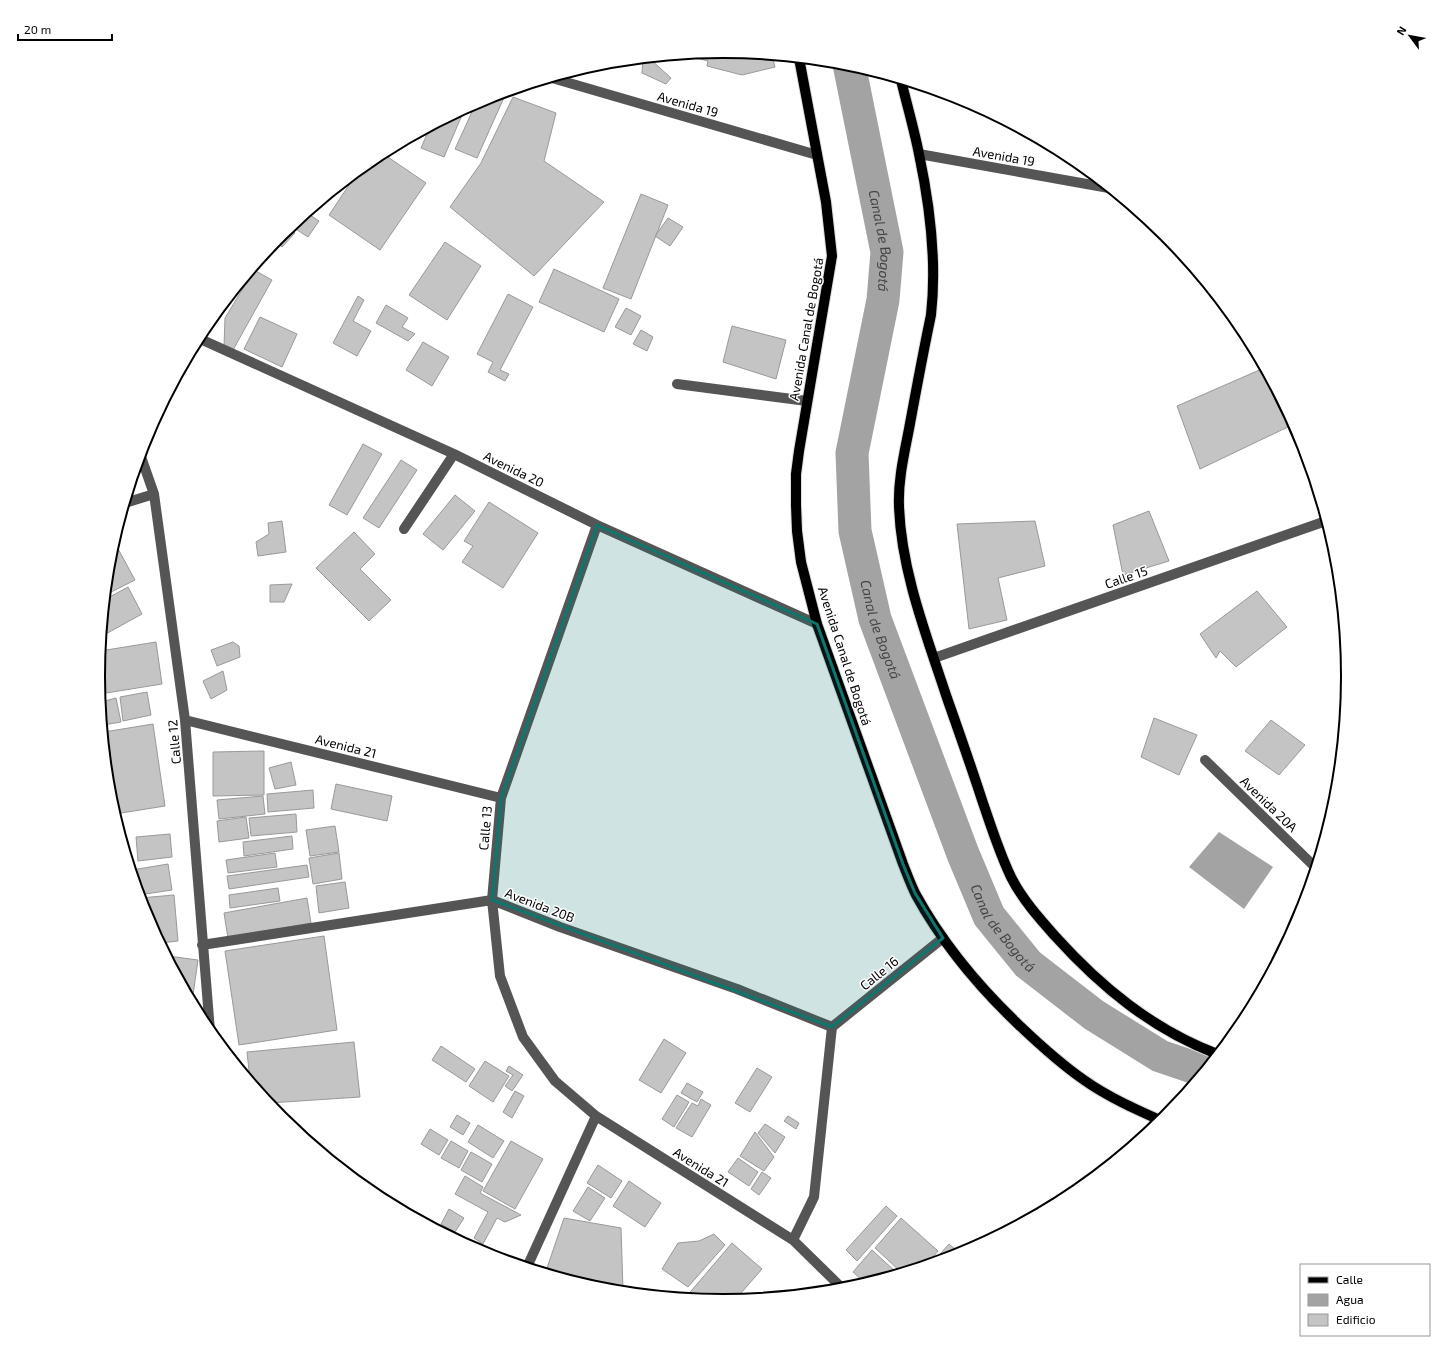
<svg xmlns="http://www.w3.org/2000/svg" width="1446" height="1352" viewBox="0 0 1446 1352" font-family="'Exo 2',sans-serif">
  <style>
    .water { fill: #a3a3a3 }
    .lines { fill: none; stroke-linecap: round; stroke-linejoin: round }
    .canal { stroke: #a3a3a3; stroke-width: 33 }
    .building { fill: #c4c4c4; stroke: #999 }
    .major-casing { stroke: #dbdbdb; stroke-width: 12 }
    .minor { stroke: #555; stroke-width: 10 }
    .major { stroke: #000; stroke-width: 10 }
    .marked { fill: #0f766e; fill-opacity: 0.2; stroke: #0f766e; stroke-width: 3; stroke-linejoin: round }
    .labels { text-anchor: middle; dominant-baseline: central; stroke-width: 3; stroke-linejoin: round; paint-order: stroke }
    .street-label { font-size: 13px; fill: #000; stroke: #fff }
    .water-label { font-size: 14px; font-style: italic; fill: #444; stroke: #fff }
    .rim { fill: none; stroke: #000; stroke-width: 2 }
  </style>
  <rect width="100%" height="100%" fill="#fff"/>
  <path class="water" d="M1219,832L1273,867L1244,909L1189,867Z"/>
  <g class="lines">
    <path class="canal" id="s1" d="M849,64L887,252L883,300L852,453L855,531L875,619L963,854L989,916L1028,964L1094,1015L1160,1056L1204,1071"/>
  </g>
  <path class="building" d="M723,51L772,56L775,67L742,75L707,66L708,61L693,57L694,54Z
    M649,58L671,78L666,84L642,73L643,59Z
    M505,92L506,93L477,158L455,149L476,103L484,98Z
    M513,97L556,113L544,161L604,202L534,276L450,207L481,163Z
    M465,108L444,157L421,148L430,127Z
    M382,153L426,183L380,250L329,215L359,170L376,156Z
    M641,194L668,205L631,299L603,288Z
    M307,213L319,221L308,237L291,226Z
    M668,218L683,227L670,246L655,236Z
    M289,227L295,233L282,247L276,241Z
    M445,242L481,266L447,320L409,295Z
    M554,269L619,299L604,332L539,302Z
    M254,270L272,280L233,350L224,347L225,318Z
    M508,294L533,307L500,370L509,374L505,381L488,372L493,362L477,354Z
    M358,296L364,300L353,321L371,331L357,356L333,343Z
    M386,305L408,318L402,327L415,334L408,341L376,323Z
    M626,308L641,316L631,335L615,327Z
    M260,317L297,334L282,367L244,349Z
    M732,326L786,340L776,379L723,362Z
    M641,330L653,337L647,351L633,344Z
    M423,342L449,357L432,386L406,370Z
    M1264,368L1292,425L1200,469L1177,406Z
    M363,444L382,454L347,515L329,505Z
    M401,460L417,470L379,528L363,518Z
    M455,495L475,511L443,550L423,534Z
    M489,502L538,533L503,588L462,562L473,546L464,541Z
    M1149,511L1169,561L1123,575L1113,525Z
    M282,521L286,552L258,556L256,542L269,534L268,523Z
    M1035,521L1045,566L998,578L1007,620L969,629L957,524Z
    M354,532L375,554L360,569L391,600L369,621L316,568Z
    M117,547L135,580L111,592L107,585L110,554L111,550Z
    M292,584L284,602H270V585Z
    M128,587L142,614L102,636L106,599Z
    M1257,591L1287,627L1236,667L1220,651L1216,658L1200,634Z
    M156,642L162,684L100,694L98,676L100,651Z
    M233,642L239,646L240,657L217,666L211,650Z
    M223,671L227,690L211,699L203,681Z
    M147,692L151,715L123,721L120,697Z
    M116,698L121,722L103,725L101,702Z
    M1154,718L1197,735L1179,775L1141,757Z
    M1271,720L1305,745L1279,775L1245,751Z
    M153,724L165,806L115,814L110,798L104,732Z
    M264,751V795L213,796V752Z
    M291,762L296,785L275,789L269,768Z
    M336,784L392,796L387,821L331,809Z
    M313,790L314,808L268,812L267,794Z
    M263,796L265,814L219,819L217,800Z
    M296,814L297,832L251,836L249,818Z
    M246,817L249,838L219,842L217,821Z
    M335,826L339,852L310,856L306,830Z
    M170,834L172,857L138,861L136,837Z
    M292,836L293,849L244,856L243,842Z
    M275,853L277,867L228,873L226,860Z
    M339,853L342,879L313,884L309,858Z
    M168,864L172,890L139,895L132,870Z
    M307,865L309,877L229,889L227,876Z
    M345,882L349,908L319,913L316,886Z
    M278,888L280,901L230,908L229,895Z
    M174,895L178,941L160,943L145,915L140,898Z
    M307,898L311,923L228,938L224,913Z
    M324,936L337,1030L239,1045L225,951Z
    M168,956L198,960L192,1002Z
    M664,1039L686,1053L661,1093L639,1080Z
    M354,1042L360,1097L269,1103L250,1080L247,1052Z
    M441,1046L475,1069L466,1082L432,1060Z
    M485,1061L509,1076L493,1102L469,1086Z
    M509,1066L523,1075L512,1091L505,1086L513,1075L506,1071Z
    M757,1068L772,1077L750,1112L735,1103Z
    M687,1083L703,1092L697,1102L681,1093Z
    M515,1091L524,1096L512,1118L503,1112Z
    M677,1095L689,1102L674,1127L662,1119Z
    M701,1099L711,1105L692,1137L676,1128L692,1103L698,1106Z
    M457,1115L470,1123L463,1135L450,1127Z
    M788,1116L799,1123L796,1129L784,1121Z
    M765,1124L785,1137L775,1153L758,1133Z
    M478,1125L504,1141L493,1158L468,1142Z
    M430,1129L448,1140L439,1155L421,1144Z
    M755,1132L774,1157L764,1171L740,1156Z
    M451,1141L468,1151L459,1168L441,1158Z
    M511,1141L543,1159L515,1209L483,1191Z
    M471,1152L492,1164L482,1182L461,1170Z
    M738,1158L758,1172L749,1186L728,1172Z
    M598,1165L622,1181L611,1198L587,1183Z
    M762,1172L771,1178L759,1195L751,1189Z
    M465,1176L483,1187L480,1193L521,1215L505,1222L497,1218L483,1244L474,1238L488,1212L455,1194Z
    M629,1181L661,1203L645,1227L613,1206Z
    M588,1187L605,1198L590,1221L573,1211Z
    M886,1206L897,1216L857,1261L846,1250Z
    M449,1209L464,1218L455,1232L441,1224Z
    M564,1218L621,1228L623,1290L546,1271Z
    M901,1218L938,1251L927,1264L901,1272L875,1248Z
    M714,1234L725,1245L688,1287L662,1269L678,1243L699,1241Z
    M732,1243L762,1269L735,1300L723,1301L686,1297Z
    M949,1244L961,1254L933,1262Z
    M872,1250L897,1273L865,1283L853,1272Z"/>
  <g class="lines">
    <g class="major-casing">
      <path id="major" d="M799,58L826,202L832,256L799,451L796,474V505L797,531L801,562L817,624L903,864C907,874 911,885 916,895C943,944 979,987 1019,1025C1040,1045 1061,1064 1084,1080C1108,1097 1135,1109 1162,1121
        M901,80C907,105 914,129 919,154C930,206 937,262 931,315C923,353 916,391 909,429C904,455 898,480 899,506C901,571 927,637 947,698C959,732 971,766 982,800C991,826 999,852 1011,877C1022,899 1039,918 1055,936C1101,987 1152,1029 1217,1054"/>
    </g>
    <path class="minor" d="M552,78L817,155
      M919,154L1109,188
      M198,338L454,454L597,525L817,624
      M677,384L807,401
      M140,454L154,494L185,720L210,1031
      M125,503L154,494
      M597,525L501,798L492,900L500,976L523,1037L555,1081L596,1116L793,1240L843,1289
      M404,529L454,454
      M934,658L1326,521
      M185,720L501,798
      M1205,760L1315,867
      M202,945L492,900L560,927L737,989L832,1027
      M832,1027L943,938
      M793,1240L814,1197L832,1027
      M527,1267L596,1116"/>
    <use href="#major" class="major"/>
  </g>
  <path class="marked" d="M597,525L817,624L903,864L915,893L943,938L832,1027L492,900L501,798Z"/>
  <g class="labels">
    <g class="street-label">
      <text transform="translate(688 104) rotate(16)">Avenida 19</text>
      <text transform="translate(1004 156) rotate(10)">Avenida 19</text>
      <text transform="translate(806 329) rotate(-80)">Avenida Canal de Bogotá</text>
      <text transform="translate(514 469) rotate(26)">Avenida 20</text>
      <text transform="translate(1126 577) rotate(-19)">Calle 15</text>
      <text transform="translate(845 656) rotate(72)">Avenida Canal de Bogotá</text>
      <text transform="translate(174 742) rotate(-95)">Calle 12</text>
      <text transform="translate(346 746) rotate(14)">Avenida 21</text>
      <text transform="translate(1269 804) rotate(44)">Avenida 20A</text>
      <text transform="translate(485 828) rotate(-85)">Calle 13</text>
      <text transform="translate(540 905) rotate(21)">Avenida 20B</text>
      <text transform="translate(879 973) rotate(-39)">Calle 16</text>
      <text transform="translate(701 1167) rotate(32)">Avenida 21</text>
    </g>
    <g class="water-label">
      <text stroke="none"><textPath href="#s1" startOffset="180">Canal de Bogotá</textPath></text>
      <text stroke="none"><textPath href="#s1" startOffset="576">Canal de Bogotá</textPath></text>
      <text stroke="none"><textPath href="#s1" startOffset="900">Canal de Bogotá</textPath></text>
    </g>
  </g>
  <path d="M0 0H1446V1352H0ZM105 676a618 618 0 1 1 1236 0a618 618 0 1 1-1236 0Z" fill="#fff" fill-rule="evenodd"/>
  <path class="rim" d="M105 676a618 618 0 1 1 1236 0a618 618 0 1 1-1236 0Z"/>
  <rect x="1300" y="1264" width="130" height="72" fill="#ffffff" stroke="#999999"/>
  <rect x="1308" y="1277" width="20" height="6" fill="#000000" stroke="#999999"/>
  <text x="1336" y="1284" font-size="12" fill="#000000">Calle</text>
  <rect x="1308" y="1294" width="20" height="12" fill="#a3a3a3" stroke="#999999"/>
  <text x="1336" y="1304" font-size="12" fill="#000000">Agua</text>
  <rect x="1308" y="1314" width="20" height="12" fill="#c4c4c4" stroke="#999999"/>
  <text x="1336" y="1324" font-size="12" fill="#000000">Edificio</text>
  <g transform="translate(1410 36) rotate(302)" stroke="#ffffff" stroke-width="3" paint-order="stroke">
  <path d="M0-3L7 15L0 10L-7 15Z" fill="#000000"/>
  <text y="-6" font-size="11" font-weight="bold" text-anchor="middle" fill="#000000">N</text>
  </g>
  <path d="M18 34v6h94v-6" fill="none" stroke="#000000" stroke-width="2"/>
  <text x="24" y="34" font-size="12" fill="#000000" stroke="#ffffff" stroke-width="3" paint-order="stroke">20 m</text>
</svg>
